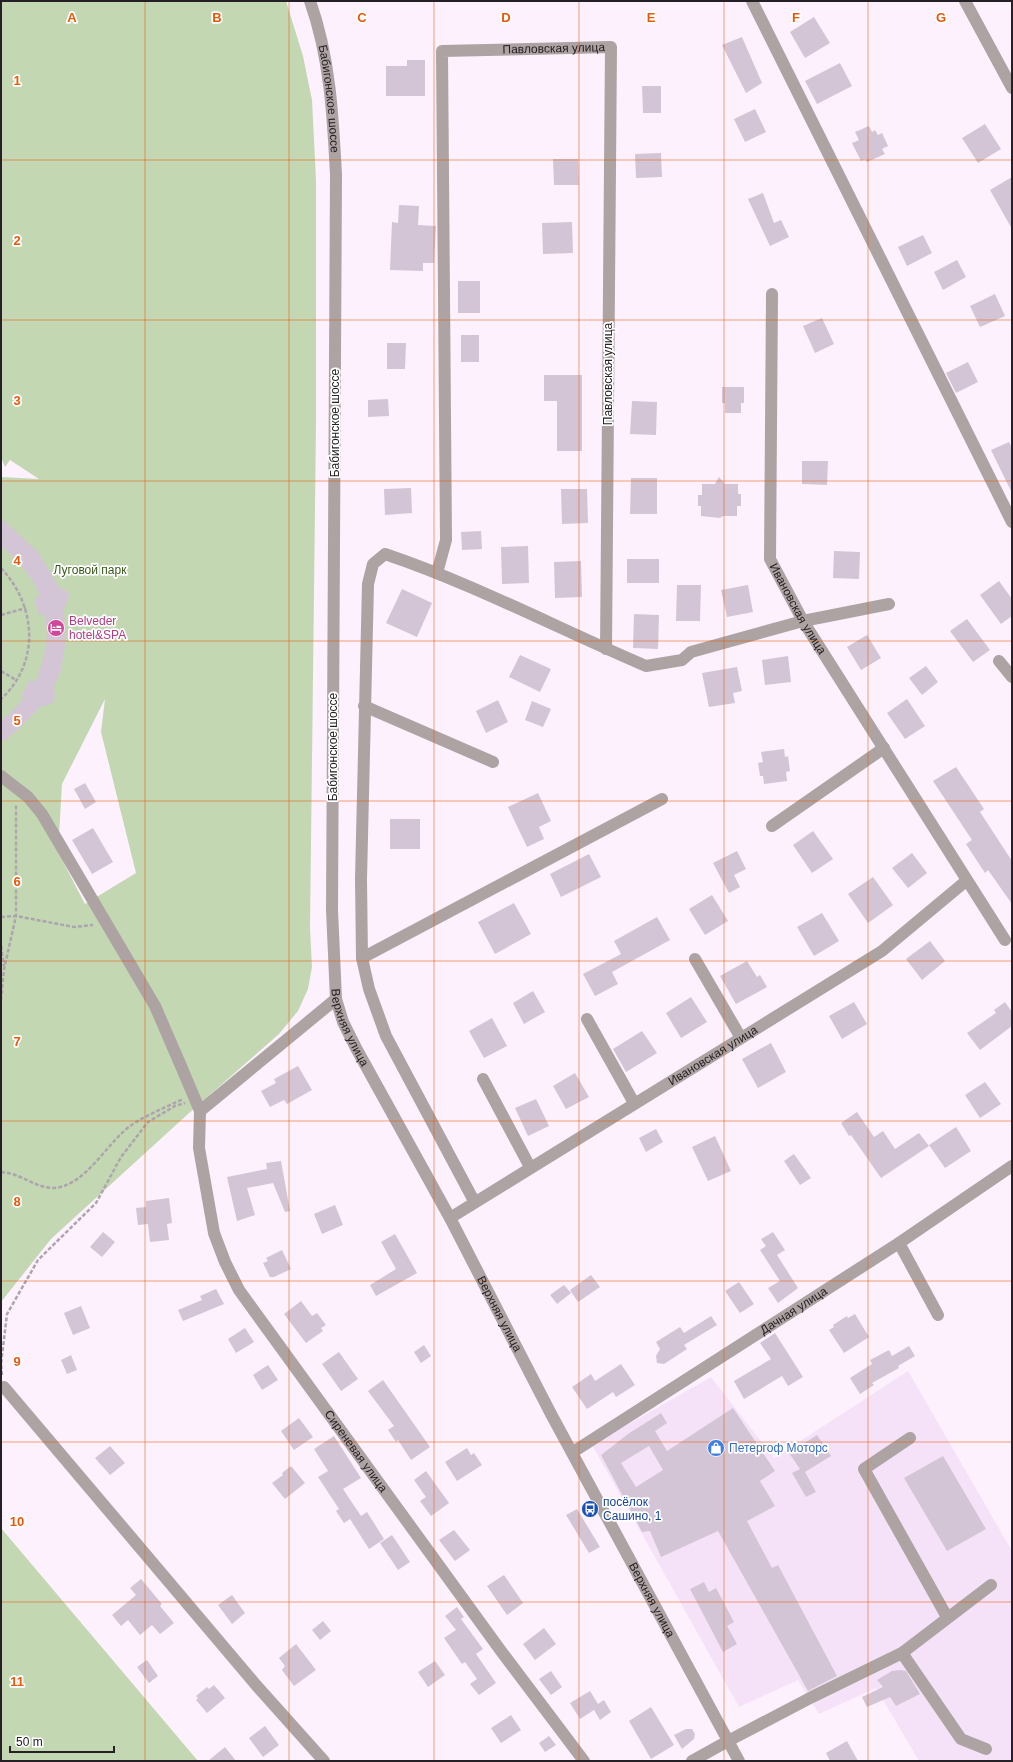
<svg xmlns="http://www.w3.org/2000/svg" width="1013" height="1762" viewBox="0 0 1013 1762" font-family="Helvetica,sans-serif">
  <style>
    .built { fill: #f6e2f8 }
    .green { fill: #c3d8b2; fill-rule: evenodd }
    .building { fill: #d3c5d5; fill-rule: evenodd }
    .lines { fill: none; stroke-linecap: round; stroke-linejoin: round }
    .path { stroke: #ada4ae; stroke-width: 2.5; stroke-dasharray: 4 2; stroke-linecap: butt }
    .minor { stroke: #ada3a2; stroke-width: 12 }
    .grid { fill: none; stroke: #e8590c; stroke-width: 1; stroke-opacity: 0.55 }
    .labels { text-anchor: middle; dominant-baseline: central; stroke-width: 3.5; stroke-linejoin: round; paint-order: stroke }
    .street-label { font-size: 12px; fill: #252025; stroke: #fff }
    .park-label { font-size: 12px; fill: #395717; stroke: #fff }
    .hotel-label { font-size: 12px; fill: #b23c85; stroke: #fff; text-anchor: start }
    .shop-label { font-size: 12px; fill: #366cbe; stroke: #fff; text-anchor: start }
    .transit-label { font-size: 12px; fill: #164399; stroke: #fff; text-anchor: start }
    .grid-label { font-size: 13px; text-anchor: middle; font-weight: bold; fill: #e8590c; stroke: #fff; stroke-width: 3.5; stroke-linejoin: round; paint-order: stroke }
  </style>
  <rect width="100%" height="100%" fill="#fdf1fe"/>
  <path class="built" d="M908,1371L1012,1551V1761H919L876,1688L819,1714L798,1680L739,1707L592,1445L711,1377L774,1458Z"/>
  <path class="green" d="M1,1H286L303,56L312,100L316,180V424L310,929L312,967L308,989L298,1011L279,1034L188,1114L51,1239L1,1302V477L39,479L10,460L5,467L1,457ZM105,699L101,732L136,873L85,904L58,852L62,784Z
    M1,1528L198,1761H1Z"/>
  <path class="building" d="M814,17L830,43L805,58L790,32Z
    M742,37L762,83L746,93L722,45Z
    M407,60H425V96H386V66H407Z
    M840,63L852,86L817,104L805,81Z
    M642,86H661V113H643Z
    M755,109L766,132L745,142L734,119Z
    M985,124L1001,149L978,163L962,138Z
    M869,126L872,132L875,130L878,135L882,133L888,146L882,149L885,154L867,162L865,159L861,161L852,143L859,140L855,132Z
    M661,153L662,177L636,178L635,154Z
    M553,159H578L579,185H554Z
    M1012,177V229L990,190Z
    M763,193L774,223L781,220L789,237L770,246L748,199Z
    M399,205L419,206L418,225L436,226L434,263H423V271L390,270L392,222L398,223Z
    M572,222L573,253L543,254L542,223Z
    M923,235L932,253L907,266L898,247Z
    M957,260L966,277L943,290L934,272Z
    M458,281H480V313H458Z
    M995,294L1005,316L980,327L970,306Z
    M822,318L834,344L815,353L803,326Z
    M461,335H479V362H461Z
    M387,343H406L405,369H387Z
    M968,362L978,382L956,393L946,373Z
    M544,375H582V451H557V401H544Z
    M722,387H744V403H741V413H725V403H722Z
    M388,399L389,416L368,417V400Z
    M632,401L657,402L656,435L630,434Z
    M1009,442L1012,448V493L991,450Z
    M802,461H828L827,485L802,484Z
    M719,477L725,484H738V494H741V506H737V516H723L720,518L701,516V506H698V495H702V484H715Z
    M631,478H657V514H630Z
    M411,488L412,513L385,515L384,489Z
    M561,489H587L588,523L562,524Z
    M1,518L38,552L59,587L68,592L69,598L64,608L65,646L61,670L53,689L55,692L54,702L46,706H41L20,728L1,743V720L9,714L24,698L21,696L30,680L35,682L41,667L46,647L47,629L44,614L39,615L34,599L40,596L33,581L15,558L1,546Z
    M481,531L482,549L462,550L461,532Z
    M528,546L529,583L502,584L501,547Z
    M834,551L860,552L859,579L833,578Z
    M627,559H659V583H627Z
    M581,561L582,597L555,598L554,562Z
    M999,581L1012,599V616L1001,624L980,595Z
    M677,585H701L700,621H676Z
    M748,585L753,612L727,617L721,590Z
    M402,589L432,603L417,637L386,623Z
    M634,614L659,615L658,649L633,648Z
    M967,619L990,650L973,662L950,631Z
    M867,635L881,658L861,670L847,647Z
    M520,655L551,669L540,692L509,677Z
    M788,656L791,682L765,685L762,660Z
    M926,666L938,682L922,695L909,678Z
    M737,667L742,691L733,693L735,703L709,707L702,673Z
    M907,699L925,726L905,739L887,713Z
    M498,700L508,722L486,733L476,711Z
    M532,701L551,709L543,727L525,720Z
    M784,749L785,757L788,756L790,771L786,772L787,781L764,784L763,776H760L758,763L763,762L761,752Z
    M956,767L984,809L980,812L1012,861V904L988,870L985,873L966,844L972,840L933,781Z
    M85,783L96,802L85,809L74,789Z
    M538,793L551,821L539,827L544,839L527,847L508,807Z
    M390,819H420V849H390Z
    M93,828L113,862L92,874L72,840Z
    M813,831L833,859L812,873L793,845Z
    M737,851L746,869L734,875L740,887L729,893L713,863Z
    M912,853L927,873L908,888L892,868Z
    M589,854L601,877L561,897L550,874Z
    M873,877L893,905L868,923L848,894Z
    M712,895L728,921L705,935L689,909Z
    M514,903L531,934L495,954L478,922Z
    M822,913L839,941L814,956L797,927Z
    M657,917L670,940L612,972L618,984L595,996L583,974L621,954L614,941Z
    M930,941L945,961L922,980L906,959Z
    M747,961L757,977L760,975L767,987L736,1004L720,976Z
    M533,991L545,1012L524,1024L513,1003Z
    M691,997L707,1022L681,1038L666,1013Z
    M854,1002L867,1024L842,1039L829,1016Z
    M1005,1002L1012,1012V1026L980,1050L967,1033L996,1013L994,1010Z
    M492,1018L507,1046L484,1058L469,1031Z
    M642,1031L657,1053L626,1072L613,1049Z
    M771,1043L786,1072L758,1088L742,1059Z
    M298,1066L312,1090L287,1104L284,1100L270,1107L261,1091L276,1083L274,1079Z
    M575,1073L589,1097L566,1109L553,1086Z
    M985,1082L1001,1104L980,1118L965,1095Z
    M536,1099L549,1126L528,1136L515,1108Z
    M857,1112L874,1137L883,1131L895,1149L919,1133L929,1146L881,1178L851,1135L849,1136L841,1123Z
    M956,1127L971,1151L945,1168L929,1145Z
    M656,1129L663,1142L646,1152L639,1138Z
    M715,1136L731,1171L708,1181L692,1147Z
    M794,1154L811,1178L800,1185L784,1161Z
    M281,1161L290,1211L285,1212L273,1183L247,1188L255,1215L237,1221L227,1177L267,1169L266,1163Z
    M169,1198L172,1223L167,1224L169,1240L150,1242L148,1224L138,1225L136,1208L146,1207V1201Z
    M335,1205L343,1225L322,1234L314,1214Z
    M103,1232L115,1242L102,1257L90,1247Z
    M773,1232L785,1250L777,1255L798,1288L778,1303L768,1288L780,1281L760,1250L766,1246L761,1239Z
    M395,1234L417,1273L376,1296L370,1285L396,1269L381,1242Z
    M282,1250L291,1269L274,1277H270L263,1263L268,1261L266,1258Z
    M591,1275L600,1287L578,1302L570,1290Z
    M739,1282L754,1304L740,1313L725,1291Z
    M564,1285L571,1293L557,1304L550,1295Z
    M216,1289L224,1304L183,1321L178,1310L202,1300L200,1296Z
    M301,1301L312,1316L317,1313L326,1325L321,1328L323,1331L306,1343L284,1314Z
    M81,1306L90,1328L73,1335L64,1313Z
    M855,1314L869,1337L844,1353L829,1330L834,1327L833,1325L847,1316L848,1318Z
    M711,1316L717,1325L684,1345L687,1349L664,1364L657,1363L656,1356L660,1349L656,1342L680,1327L684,1333Z
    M245,1328L254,1342L236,1353L228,1339Z
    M775,1333L803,1377L788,1386L782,1376L744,1399L734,1381L771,1359L760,1343Z
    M424,1345L431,1356L421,1363L414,1352Z
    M909,1346L915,1356L898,1366L899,1368L872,1383L874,1385L860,1394L850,1378L872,1364L870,1360L889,1350L892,1356Z
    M339,1352L358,1379L341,1391L322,1364Z
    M71,1355L77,1370L67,1374L61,1360Z
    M621,1364L635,1385L616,1397L613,1392L587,1409L572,1387L591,1374L595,1381Z
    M268,1365L278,1380L262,1390L253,1375Z
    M383,1380L430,1447L411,1460L398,1440L396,1442L388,1430L394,1426L368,1391Z
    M733,1408L775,1471L760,1481L775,1506L747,1521L772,1568L778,1565L837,1676L808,1691L718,1531L661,1557L650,1531L642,1532L601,1455L628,1434L661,1413L667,1423L655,1431L667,1451ZM649,1446L663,1470L636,1487L621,1463Z
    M299,1418L313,1437L294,1450L281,1431Z
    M817,1435L831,1456L805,1472L816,1492L806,1497L792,1473L800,1469L789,1453Z
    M334,1436L361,1478L343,1489L361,1516L367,1512L384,1539L369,1549L350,1519L344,1523L336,1511L339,1509L318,1477L328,1471L314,1449Z
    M110,1446L125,1463L110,1475L95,1458Z
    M467,1448L471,1455L474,1453L482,1465L457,1481L445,1462Z
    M943,1456L986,1529L947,1551L904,1478Z
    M291,1466L305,1483L285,1499L272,1483L283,1475L282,1473Z
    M426,1471L449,1503L431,1516L420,1501L426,1497L414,1480Z
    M577,1509L600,1547L589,1553L566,1515Z
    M454,1530L470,1550L455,1561L439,1540Z
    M392,1535L410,1562L398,1570L380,1543Z
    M504,1575L523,1603L507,1615L487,1586Z
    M141,1579L162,1604L160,1606L174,1623L160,1634L152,1625L140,1635L128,1620L121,1626L112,1615L136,1595L130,1588Z
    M704,1582L709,1592L716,1588L734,1622L727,1626L737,1644L723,1652L690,1589Z
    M232,1595L245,1613L232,1624L218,1605Z
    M457,1607L464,1617L461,1619L483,1649L476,1654L496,1683L479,1695L470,1684L477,1679L465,1662L462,1664L444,1638L456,1630L445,1616Z
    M323,1621L331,1631L320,1640L312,1630Z
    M544,1628L556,1644L535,1660L523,1644Z
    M296,1644L316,1670L294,1686L282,1670L285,1666L279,1658Z
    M147,1660L158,1676L149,1683L137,1667Z
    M435,1661L445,1675L428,1687L418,1672Z
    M900,1670L906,1671L920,1694L896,1706L890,1697L867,1707L862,1697L883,1687L877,1680L892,1671Z
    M551,1671L562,1687L551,1695L539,1679Z
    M214,1685L225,1698L207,1713L196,1700L198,1698L196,1696L207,1687L209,1689Z
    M590,1691L598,1704L604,1700L611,1712L600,1720L594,1710L580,1719L570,1703Z
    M651,1707L674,1745L651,1759L629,1721Z
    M511,1715L521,1730L501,1743L491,1728Z
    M265,1726L279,1745L263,1757L249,1738Z
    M686,1729H692L695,1734L694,1739L682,1749L674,1735Z
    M549,1736L556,1745L545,1752L539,1743Z
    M847,1741L858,1761H830L826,1753Z
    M225,1747L236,1761H208Z"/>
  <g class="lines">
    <path class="path" d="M1,568C36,605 41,662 1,699
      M1,615L26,608
      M1,671L16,680
      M1,917L16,916L74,927L93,925
      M1,946L4,966
      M1,1000L4,969L16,916V804
      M1,1172C21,1173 35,1188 53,1188C86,1187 108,1140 133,1124C149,1114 166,1107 183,1099
      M2,1375L1,1364L7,1314L38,1260L96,1203L121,1157L148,1122L175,1106L185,1103"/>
    <g class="minor">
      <path id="s1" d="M310,1C330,57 333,116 336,175L332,910L336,999L343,1022L356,1048L450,1218L551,1414L739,1761"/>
      <path d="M752,1L1012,522"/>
      <path d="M965,1L1012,88"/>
      <path id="s2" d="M772,294L770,559L803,621L1005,940"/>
      <path id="s3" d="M437,573L446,540L442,51L611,47L606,649"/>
      <path d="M999,661L1012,677"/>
      <path d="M364,706L493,762"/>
      <path id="s4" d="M1,776L28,797L42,814L155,1006L181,1066L200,1111L199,1148L214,1233L225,1262L239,1290L501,1651L584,1761"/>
      <path d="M772,826L884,748"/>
      <path d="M362,958L662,799"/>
      <path d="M695,959L741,1038"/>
      <path d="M587,1019L634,1103"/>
      <path d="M483,1079L530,1167"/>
      <path d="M200,1111L336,999"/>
      <path d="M474,1201L386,1036L369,989L362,958L361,879L368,584L373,564L385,554C474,584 559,629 646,666L682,660L691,652L803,621L889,604"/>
      <path id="s5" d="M450,1218L882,951L966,881"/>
      <path d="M899,1243L938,1315"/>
      <path d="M4,1387L256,1685L324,1761"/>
      <path d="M910,1438L864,1469L947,1617"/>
      <path id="s6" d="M573,1452L899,1243L1012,1166"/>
      <path d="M902,1653L961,1739L986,1749"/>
      <path d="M692,1761L728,1741L812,1697L902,1653L991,1585"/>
    </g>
  </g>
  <path class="grid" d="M145,1V1761M289,1V1761M434,1V1761M579,1V1761M724,1V1761M868,1V1761M1,160H1012M1,320H1012M1,481H1012M1,641H1012M1,801H1012M1,961H1012M1,1121H1012M1,1281H1012M1,1442H1012M1,1602H1012"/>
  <defs>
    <g id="hotel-disc" transform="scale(0.9)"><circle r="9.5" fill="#d1479c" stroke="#fff"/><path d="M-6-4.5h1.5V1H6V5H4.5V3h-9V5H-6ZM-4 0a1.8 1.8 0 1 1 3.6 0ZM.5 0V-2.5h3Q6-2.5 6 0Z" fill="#fff"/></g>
    <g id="shop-disc" transform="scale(0.9)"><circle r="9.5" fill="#3f7fe0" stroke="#fff"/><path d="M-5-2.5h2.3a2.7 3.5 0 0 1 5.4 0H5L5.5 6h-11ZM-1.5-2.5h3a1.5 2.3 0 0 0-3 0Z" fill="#fff"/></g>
    <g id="bus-disc" transform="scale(0.9)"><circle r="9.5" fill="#1a4fb4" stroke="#fff"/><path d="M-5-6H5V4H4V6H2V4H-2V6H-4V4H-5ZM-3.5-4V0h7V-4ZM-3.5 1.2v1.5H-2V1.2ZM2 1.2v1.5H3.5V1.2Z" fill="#fff"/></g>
  </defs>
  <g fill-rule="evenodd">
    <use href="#hotel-disc" x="56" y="628"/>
    <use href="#shop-disc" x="716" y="1448"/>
    <use href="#bus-disc" x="590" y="1509"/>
  </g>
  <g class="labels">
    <g class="street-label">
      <text stroke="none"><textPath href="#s3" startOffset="635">Павловская улица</textPath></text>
      <text stroke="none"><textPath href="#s1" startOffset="100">Бабигонское шоссе</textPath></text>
      <text transform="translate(608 374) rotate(-90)">Павловская улица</text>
      <text transform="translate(335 423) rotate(-90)">Бабигонское шоссе</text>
      <text stroke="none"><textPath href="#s2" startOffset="322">Ивановская улица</textPath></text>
      <text transform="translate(333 747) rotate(-90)">Бабигонское шоссе</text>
      <text stroke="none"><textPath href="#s1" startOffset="1032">Верхняя улица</textPath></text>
      <text stroke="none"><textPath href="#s5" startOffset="309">Ивановская улица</textPath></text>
      <text stroke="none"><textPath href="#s6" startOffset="262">Дачная улица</textPath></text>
      <text stroke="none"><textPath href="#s1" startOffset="1356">Верхняя улица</textPath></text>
      <text stroke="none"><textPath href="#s4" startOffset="778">Сиреневая улица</textPath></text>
      <text stroke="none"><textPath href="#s1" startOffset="1680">Верхняя улица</textPath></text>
    </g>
    <g class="park-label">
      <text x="90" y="570">Луговой парк</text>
    </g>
    <g class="hotel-label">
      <text x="69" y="621">Belveder<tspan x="69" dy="14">hotel&amp;SPA</tspan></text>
    </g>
    <g class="shop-label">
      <text x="729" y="1448">Петергоф Моторс</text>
    </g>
    <g class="transit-label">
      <text x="603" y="1502">посёлок<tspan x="603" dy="14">Сашино, 1</tspan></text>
    </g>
  </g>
  <g class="grid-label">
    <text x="72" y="22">A</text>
    <text x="217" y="22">B</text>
    <text x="362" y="22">C</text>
    <text x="506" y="22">D</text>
    <text x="651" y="22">E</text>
    <text x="796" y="22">F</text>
    <text x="941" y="22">G</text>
    <text x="17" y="85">1</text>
    <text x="17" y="245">2</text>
    <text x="17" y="405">3</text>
    <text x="17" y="565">4</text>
    <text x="17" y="725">5</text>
    <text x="17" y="886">6</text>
    <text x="17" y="1046">7</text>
    <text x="17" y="1206">8</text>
    <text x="17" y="1366">9</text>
    <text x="17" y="1526">10</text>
    <text x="17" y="1686">11</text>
  </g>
  <rect width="1013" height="1762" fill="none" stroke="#252025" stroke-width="4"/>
  <path d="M10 1746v6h104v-6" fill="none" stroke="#252025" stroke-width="2"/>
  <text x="16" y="1746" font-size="12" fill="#252025" stroke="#ffffff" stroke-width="3" paint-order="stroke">50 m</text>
</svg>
